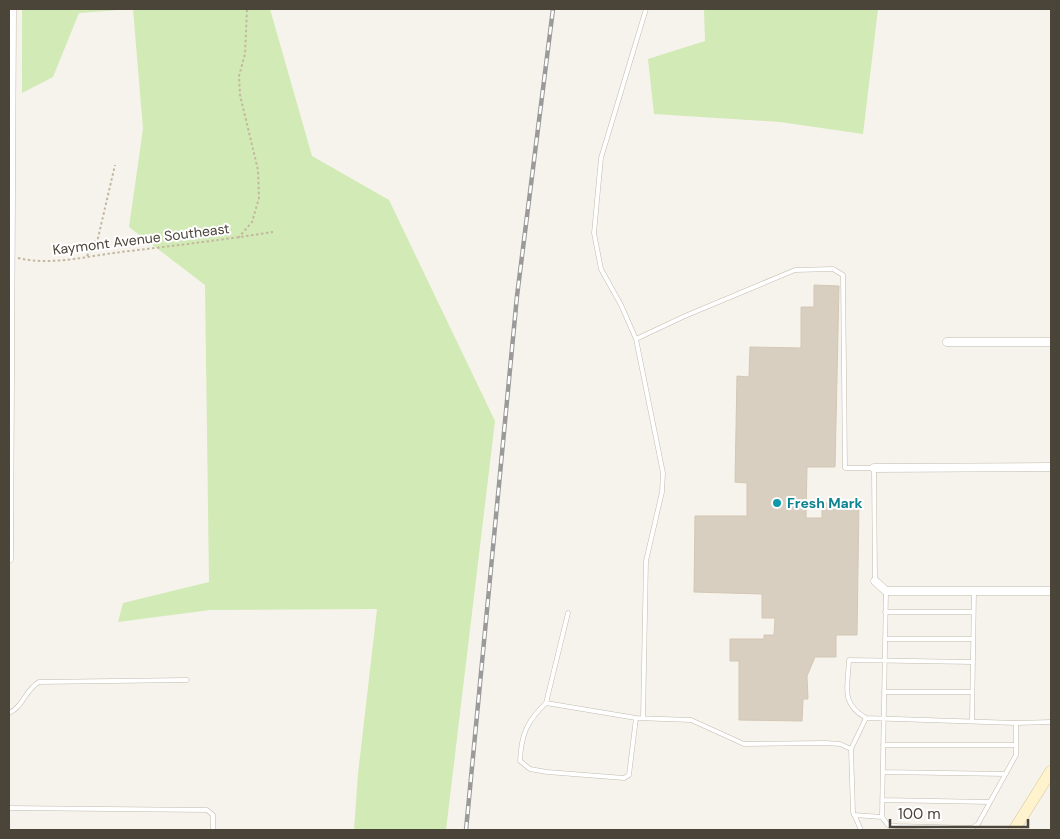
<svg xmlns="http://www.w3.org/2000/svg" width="1060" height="839" viewBox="0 0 1060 839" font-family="'DM Sans',sans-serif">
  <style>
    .green { fill: #d2eab5 }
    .building { fill: #d8cfc1; stroke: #d3c7b4 }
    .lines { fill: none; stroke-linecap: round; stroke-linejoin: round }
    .service-casing { stroke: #c2bbae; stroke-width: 5 }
    .minor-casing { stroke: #c2bbae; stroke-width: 9 }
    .secondary-casing { stroke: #d6c79b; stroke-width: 12 }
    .path { stroke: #c4b79f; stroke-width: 2; stroke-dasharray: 2.5 2.5; stroke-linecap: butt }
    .service { stroke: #fff; stroke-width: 4 }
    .minor { stroke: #fff; stroke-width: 8 }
    .secondary { stroke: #fff3cd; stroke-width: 11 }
    .rail-casing { stroke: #9a9a9a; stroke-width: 4.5 }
    .rail { stroke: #fff; stroke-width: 2.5; stroke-dasharray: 8; stroke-linecap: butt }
    .culture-dot { fill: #0f9aa8; stroke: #fff; stroke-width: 2 }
    .labels { text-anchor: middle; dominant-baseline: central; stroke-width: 4; stroke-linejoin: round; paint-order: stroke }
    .street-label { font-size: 14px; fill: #4b4439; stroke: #fff }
    .culture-label { font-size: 14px; font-weight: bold; fill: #0d838f; stroke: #fff; text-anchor: start }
  </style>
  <rect width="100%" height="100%" fill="#f6f3ec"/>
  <path class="green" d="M22,9H270L312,156L389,200L495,421L446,830H354L358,774L377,609L210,610L118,622L123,603L209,582L205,285L129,227L143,129L133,9L79,13L53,77L22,93Z
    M704,9H878L863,134L780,122L654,114L648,59L705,41Z"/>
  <path class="building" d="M814,285L839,286L835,467H807L806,518H822V503L859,504L857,635H836V657H815L807,676L808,699H803L802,721L739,720V661H730V639H764V635H774L775,618H762V594L694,592L695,516H747V483L735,482L737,376L749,377L750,347L801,348V307H814Z"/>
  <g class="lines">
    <g class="service-casing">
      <path id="service" d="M636,339L685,316L795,270L833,269L843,275L845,468H874L875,581
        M885,612H973
        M885,639H973
        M884,692H972
        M546,703L568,613
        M9,713C23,707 25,690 39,682L187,680
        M636,718L629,775L624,778L547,772L530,769L520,761C521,735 527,721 546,703L636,718L691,720L744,744L826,743L840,744L851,749
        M643,718L646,561L662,492L663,473L636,339L621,305L601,269L594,233L601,158L646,9
        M972,721L974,591
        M1016,723L1051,722
        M883,745H1016
        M883,772L1006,774
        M882,800L990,802
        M9,808L207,810L213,815V830
        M854,815L882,817L888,825L897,826L972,828L978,824L1016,755V723L866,718C840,703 848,687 849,660L973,662
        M882,817L886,591
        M861,830L853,812L851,749L866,718"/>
    </g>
    <g class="minor-casing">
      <path id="minor" d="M947,342H1051
        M874,468L1051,467
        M9,559L12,9
        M875,581L886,591H1051"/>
    </g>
    <g class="secondary-casing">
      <path id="secondary" d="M1014,830L1051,771"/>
    </g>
    <path class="path" d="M238,238L252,222L259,198L258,170L240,95L239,76L245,54L247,9
      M87,256L98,238L115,165
      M18,258C51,266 88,256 121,252C172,246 222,240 273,232"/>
    <use href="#service" class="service"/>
    <use href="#minor" class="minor"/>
    <use href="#secondary" class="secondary"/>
    <g class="rail-casing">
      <path id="rail" d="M466,830L517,296L553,9"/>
    </g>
    <use href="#rail" class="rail"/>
  </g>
  <circle class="culture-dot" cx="777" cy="503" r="5"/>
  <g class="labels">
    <g class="street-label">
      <text transform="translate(141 239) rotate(-7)">Kaymont Avenue Southeast</text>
    </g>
    <g class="culture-label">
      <text x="787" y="503">Fresh Mark</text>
    </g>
  </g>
  <rect width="1060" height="839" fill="none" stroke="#4b4439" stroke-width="20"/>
  <path d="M890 819v8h138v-8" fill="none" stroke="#4b4439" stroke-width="2.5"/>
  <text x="898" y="819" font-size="15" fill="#4b4439" stroke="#ffffff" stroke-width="4" paint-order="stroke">100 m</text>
</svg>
